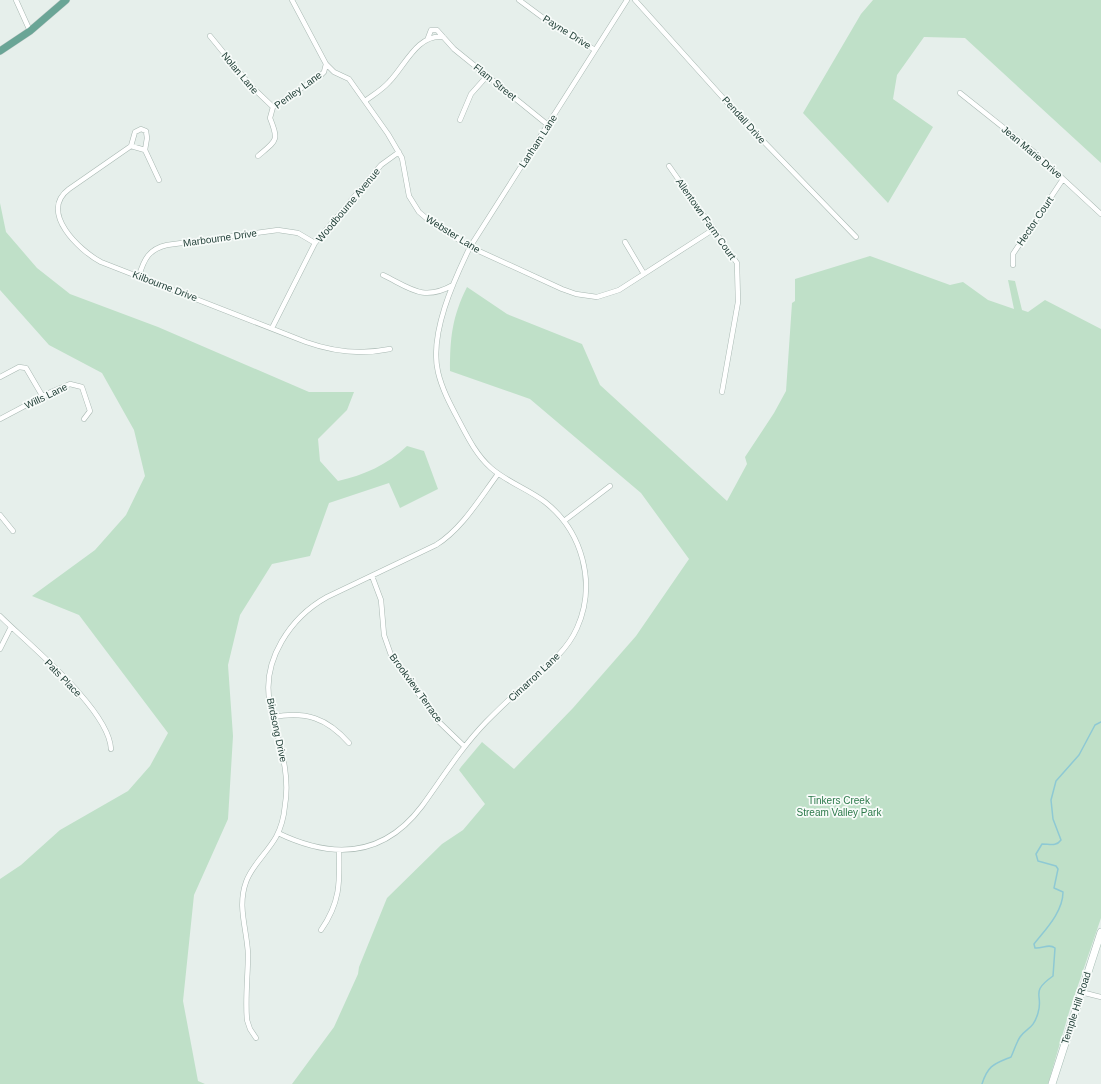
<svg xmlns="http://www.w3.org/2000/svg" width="1101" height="1084" viewBox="0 0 1101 1084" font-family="Arial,sans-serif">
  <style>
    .green { fill: #bfe0c8 }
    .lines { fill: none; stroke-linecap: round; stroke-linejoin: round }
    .stream { stroke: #8ec9d4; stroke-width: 1.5 }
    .minor-casing { stroke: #a8b8b2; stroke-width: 5.5 }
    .secondary-casing { stroke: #a4bbb3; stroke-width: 8 }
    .primary-casing { stroke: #c2cac8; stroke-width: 8 }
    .minor { stroke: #fff; stroke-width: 4.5 }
    .secondary { stroke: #fff; stroke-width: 7 }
    .primary { stroke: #6aa596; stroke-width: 7 }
    .labels { text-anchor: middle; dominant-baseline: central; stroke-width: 3.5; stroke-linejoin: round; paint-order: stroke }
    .street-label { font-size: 10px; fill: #24423a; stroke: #f7fbf9 }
    .park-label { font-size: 10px; fill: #2d7a4b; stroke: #f7fbf9 }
  </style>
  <rect width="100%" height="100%" fill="#e6efeb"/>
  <path class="green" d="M873,0H1101V163L965,38L924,37L897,75L893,99L933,127L888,203L803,113L861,14Z
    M0,203L6,232L37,268L70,294L158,327L309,392H354L347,410L318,439L320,461L338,481C364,475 387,465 407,446L424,451L438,489L400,508L389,483L329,503L310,556L272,564L240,615L228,665L233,736L228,819L194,895L183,1001L198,1081L205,1084H0V879L21,865L60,830L128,791L150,766L168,733L79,615L32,596L95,550L126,515L145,476L134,430L102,373L49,345L0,290Z
    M870,256L950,285L963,282L988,300L1014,309L1008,280L1015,281L1022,310L1028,312L1045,300L1101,329V918L1070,1009L1048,1084H292L334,1027L358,974L359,967L387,898L442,844L463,830L485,804L459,770L461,767L482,742L514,769L573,708L636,636L689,559L641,493L530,399L450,371C450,338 452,317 467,287L507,314L582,344L600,385L727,501L747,464L745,457L774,413L786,391L792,303L795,301V279Z"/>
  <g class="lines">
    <path class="stream" d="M982,1084C988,1065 994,1064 1011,1057C1014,1051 1016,1043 1020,1037C1027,1027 1033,1030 1038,1013C1044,994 1029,993 1053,976L1055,948C1049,943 1042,949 1035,948L1034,944C1045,930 1063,912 1063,892L1054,888L1058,869L1056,866L1038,861L1036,854L1042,844C1050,844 1056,847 1061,840L1053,819L1051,800L1056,781L1079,755L1095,725L1101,722"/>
    <g class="minor-casing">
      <path id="minor" d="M16,0L30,31
        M292,0L326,64L334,72L349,79L388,134L402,158L409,196L419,212L432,223L470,247L562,289L576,294L597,297L619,290L714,229
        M519,0L542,17L595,50
        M635,0L742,119L856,237
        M210,36L250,85L273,107
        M428,38L431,30H437L454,49L548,125
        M960,93L1034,152L1101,214
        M365,101C373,95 382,90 389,82C405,66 417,34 443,37
        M460,120L471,94L487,76
        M131,146L135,132L141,129L146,131L147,138L145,150L159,180
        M145,150L131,146L69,189C38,212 80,251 101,262L306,342C334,352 361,355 390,349
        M258,156C277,140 279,141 270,118L273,107L321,75L324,72L326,64
        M669,166L737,263L738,302L722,392
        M625,242L644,274
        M1013,265V254L1063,179
        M383,275C410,288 423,302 453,285
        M139,276C144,259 149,249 167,245L278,230L298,233L315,243
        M272,328L315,243L381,165L399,152
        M0,377L19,367L26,368L43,397
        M0,419L51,392L70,384L82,387L90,411L84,419
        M0,515L13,531
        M564,521L610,486
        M372,576L381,600L384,635L391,655L437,720L464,746
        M0,616C29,645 109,709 111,749
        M0,649L11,627
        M273,717C306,711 327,718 349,743
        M278,833C332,859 383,858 422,806C443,777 461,748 486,722C498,710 510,698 523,687C543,669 566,653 577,628C597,583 582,531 545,502C528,489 507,482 491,468C476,455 467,436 458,419C450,404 442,389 438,372C429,334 454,280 470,247L627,0
        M321,930C340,903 340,883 339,850
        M1081,992L1101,997
        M256,1038L250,1029L247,1020C245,998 248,976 248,954C247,929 237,907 246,882C252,865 267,853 276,837C281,828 284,816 285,805C291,771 277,738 270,704C261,660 291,617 327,597L436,545C462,529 480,498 498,474"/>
    </g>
    <g class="secondary-casing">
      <path id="secondary" d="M1052,1084L1101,932"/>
    </g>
    <g class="primary-casing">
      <path id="primary" d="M0,51L30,31L66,0"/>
    </g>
    <use href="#minor" class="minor"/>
    <use href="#secondary" class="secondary"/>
    <use href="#primary" class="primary"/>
  </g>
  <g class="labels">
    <g class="street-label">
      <text transform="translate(567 32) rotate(32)">Payne Drive</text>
      <text transform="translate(240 73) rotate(50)">Nolan Lane</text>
      <text transform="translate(495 82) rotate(39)">Flam Street</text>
      <text transform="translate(298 90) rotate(-36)">Penley Lane</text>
      <text transform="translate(744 120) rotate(48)">Pendall Drive</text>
      <text transform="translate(538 141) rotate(-57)">Lanham Lane</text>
      <text transform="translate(1032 152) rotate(40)">Jean Marie Drive</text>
      <text transform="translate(348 205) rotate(-50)">Woodbourne Avenue</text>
      <text transform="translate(706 219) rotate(55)">Allentown Farm Court</text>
      <text transform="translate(1035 221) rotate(-56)">Hector Court</text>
      <text transform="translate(453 234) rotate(32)">Webster Lane</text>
      <text transform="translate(220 238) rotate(-8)">Marbourne Drive</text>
      <text transform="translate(165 286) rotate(21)">Kilbourne Drive</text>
      <text transform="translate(46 396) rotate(-26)">Wills Lane</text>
      <text transform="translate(534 677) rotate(-43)">Cimarron Lane</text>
      <text transform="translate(63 678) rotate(46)">Pats Place</text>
      <text transform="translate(416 688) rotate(54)">Brookview Terrace</text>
      <text transform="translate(277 730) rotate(78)">Birdsong Drive</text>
      <text transform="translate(1076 1008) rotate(-72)">Temple Hill Road</text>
    </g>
    <g class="park-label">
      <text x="839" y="800">Tinkers Creek<tspan x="839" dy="12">Stream Valley Park</tspan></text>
    </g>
  </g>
</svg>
